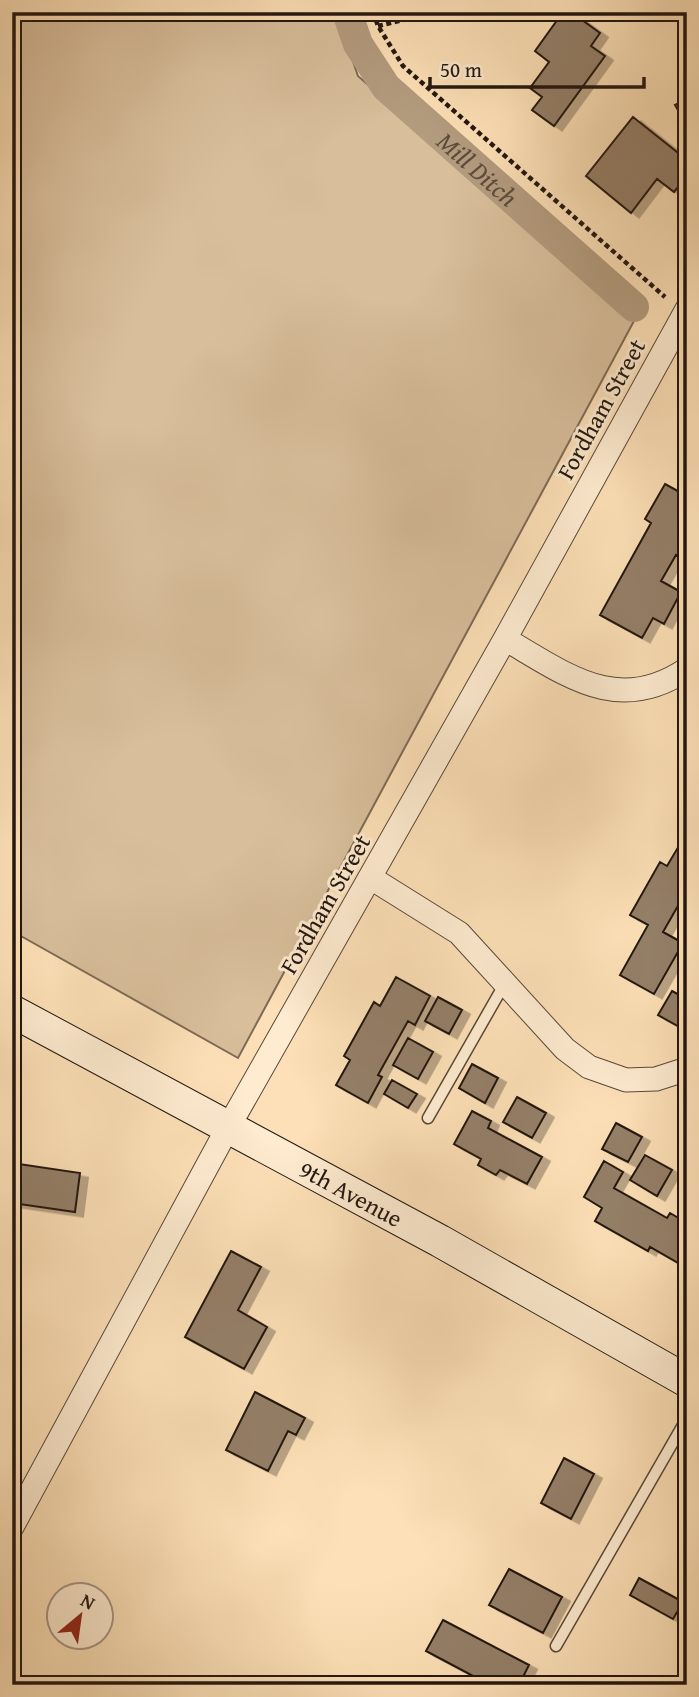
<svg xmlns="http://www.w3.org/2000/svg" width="699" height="1697" viewBox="0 0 699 1697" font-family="'Gentium Book Plus',serif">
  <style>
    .green { fill: #d8be9b; stroke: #7d6a56; stroke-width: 2 }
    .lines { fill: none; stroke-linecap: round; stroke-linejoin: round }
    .canal { stroke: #b39b7e; stroke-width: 30 }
    .building { fill: #947f67; stroke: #221610; stroke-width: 2; filter: url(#shadow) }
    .lane-casing { stroke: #59483a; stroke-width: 13 }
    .street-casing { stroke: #59483a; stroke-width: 25 }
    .secondary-casing { stroke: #221610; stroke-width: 34 }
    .path { stroke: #221610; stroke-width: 4.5; stroke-dasharray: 5 3.5; stroke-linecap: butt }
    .lane { stroke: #feebd0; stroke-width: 10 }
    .street { stroke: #feebd0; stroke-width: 23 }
    .secondary { stroke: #feebd0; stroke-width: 32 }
    .labels { text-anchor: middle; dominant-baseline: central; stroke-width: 6; stroke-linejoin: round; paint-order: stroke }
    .street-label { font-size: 24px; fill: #221610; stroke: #feebd0 }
    .water-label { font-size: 26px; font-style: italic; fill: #5c4b3c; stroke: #feebd0 }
  </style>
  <defs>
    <filter id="shadow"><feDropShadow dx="8" dy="4.5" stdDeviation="0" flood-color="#0004"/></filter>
  </defs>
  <rect width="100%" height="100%" fill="#fde0b7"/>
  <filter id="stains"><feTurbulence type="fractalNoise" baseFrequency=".00286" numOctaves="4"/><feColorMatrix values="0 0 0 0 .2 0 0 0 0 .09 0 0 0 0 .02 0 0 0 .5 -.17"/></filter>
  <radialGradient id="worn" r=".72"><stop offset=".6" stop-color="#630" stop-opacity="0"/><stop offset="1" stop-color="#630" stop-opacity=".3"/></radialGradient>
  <path class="green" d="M12,12H336L358,76L634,321L238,1058L12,931Z"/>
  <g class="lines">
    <path class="canal" id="s1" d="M347,12L358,44L386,87L634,307"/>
  </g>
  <path class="building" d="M563,12H571L600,33L591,46L605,56L554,126L532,110L542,97L530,88L549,62L535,51Z
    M687,99V126L675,105Z
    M633,117L687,160V176L674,192L657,179L631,213L586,176Z
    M665,484L687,496V562L676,555L661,581L681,592L664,624L653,618L642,638L600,615L651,523L645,519Z
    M683,839L687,841V890L663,932L683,943L654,994L620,975L648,925L630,915L660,862L667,866Z
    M396,977L430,996L415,1025L408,1021L378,1075L382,1077L368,1103L336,1085L350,1060L344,1056L374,1002L380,1006Z
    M672,991L687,999V1022L683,1029L658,1015Z
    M438,997L462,1010L449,1034L425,1021Z
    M408,1038L433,1052L418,1079L393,1065Z
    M472,1064L498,1078L485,1103L459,1088Z
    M392,1080L417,1094L408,1108L384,1094Z
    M517,1097L546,1113L532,1138L503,1122Z
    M472,1111L491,1121L488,1128L542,1157L527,1184L500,1170L496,1175L478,1165L481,1159L454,1144Z
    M616,1123L642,1137L628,1162L602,1149Z
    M645,1155L672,1170L657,1196L630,1180Z
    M604,1161L623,1172L614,1188L667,1218L670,1213L687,1223V1268L650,1247L648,1251L595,1221L602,1208L584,1197Z
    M12,1163L80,1173L75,1212L12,1203Z
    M231,1251L261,1267L238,1310L267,1327L244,1369L185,1337Z
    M255,1392L305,1418L296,1435L288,1431L268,1471L226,1450Z
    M564,1458L594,1474L571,1519L541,1503Z
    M509,1569L562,1597L543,1633L489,1605Z
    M639,1578L683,1602L673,1619L630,1595Z
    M443,1620L529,1665L519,1685H490L426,1651Z"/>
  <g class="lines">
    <g class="lane-casing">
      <path id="lane" d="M428,1118L505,983
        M556,1646L687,1418"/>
    </g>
    <g class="street-casing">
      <path id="street" d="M505,639C567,675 618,716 687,669
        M371,878L459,933L565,1049L589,1067L626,1080L656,1079L687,1069
        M12,1527L225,1133L505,639L687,309"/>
    </g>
    <g class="secondary-casing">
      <g id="secondary">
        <path id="s2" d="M12,1011L440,1241L687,1381"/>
      </g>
    </g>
    <path class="path" d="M373,12L378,26L403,66L665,297
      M378,26L437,12"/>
    <use href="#lane" class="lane"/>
    <use href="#street" class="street"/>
    <use href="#secondary" class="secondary"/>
  </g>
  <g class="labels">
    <g class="street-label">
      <text transform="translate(601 409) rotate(-61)">Fordham Street</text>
      <text transform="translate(325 904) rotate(-60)">Fordham Street</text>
      <text stroke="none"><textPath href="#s2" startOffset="385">9th Avenue</textPath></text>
    </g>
    <g class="water-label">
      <text stroke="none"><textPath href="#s1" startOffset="208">Mill Ditch</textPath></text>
    </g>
  </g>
  <rect width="699" height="1697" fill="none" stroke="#fde0b7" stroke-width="42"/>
  <rect x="14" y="14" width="671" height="1669" fill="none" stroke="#221610" stroke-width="3.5"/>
  <rect x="21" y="21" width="657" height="1655" fill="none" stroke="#221610" stroke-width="2"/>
  <g transform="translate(80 1616) rotate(29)"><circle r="33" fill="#feebd0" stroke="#a69683" stroke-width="2"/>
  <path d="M0-5L12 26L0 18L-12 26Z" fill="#8f2418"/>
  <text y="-10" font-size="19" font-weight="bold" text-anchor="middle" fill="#221610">N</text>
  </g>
  <path d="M430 77v10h214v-10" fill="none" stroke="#221610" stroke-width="3.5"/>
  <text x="440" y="77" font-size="21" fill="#221610" stroke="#feebd0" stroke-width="5" paint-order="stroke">50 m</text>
  <rect width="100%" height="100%" filter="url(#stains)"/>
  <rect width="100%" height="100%" fill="url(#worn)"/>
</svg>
